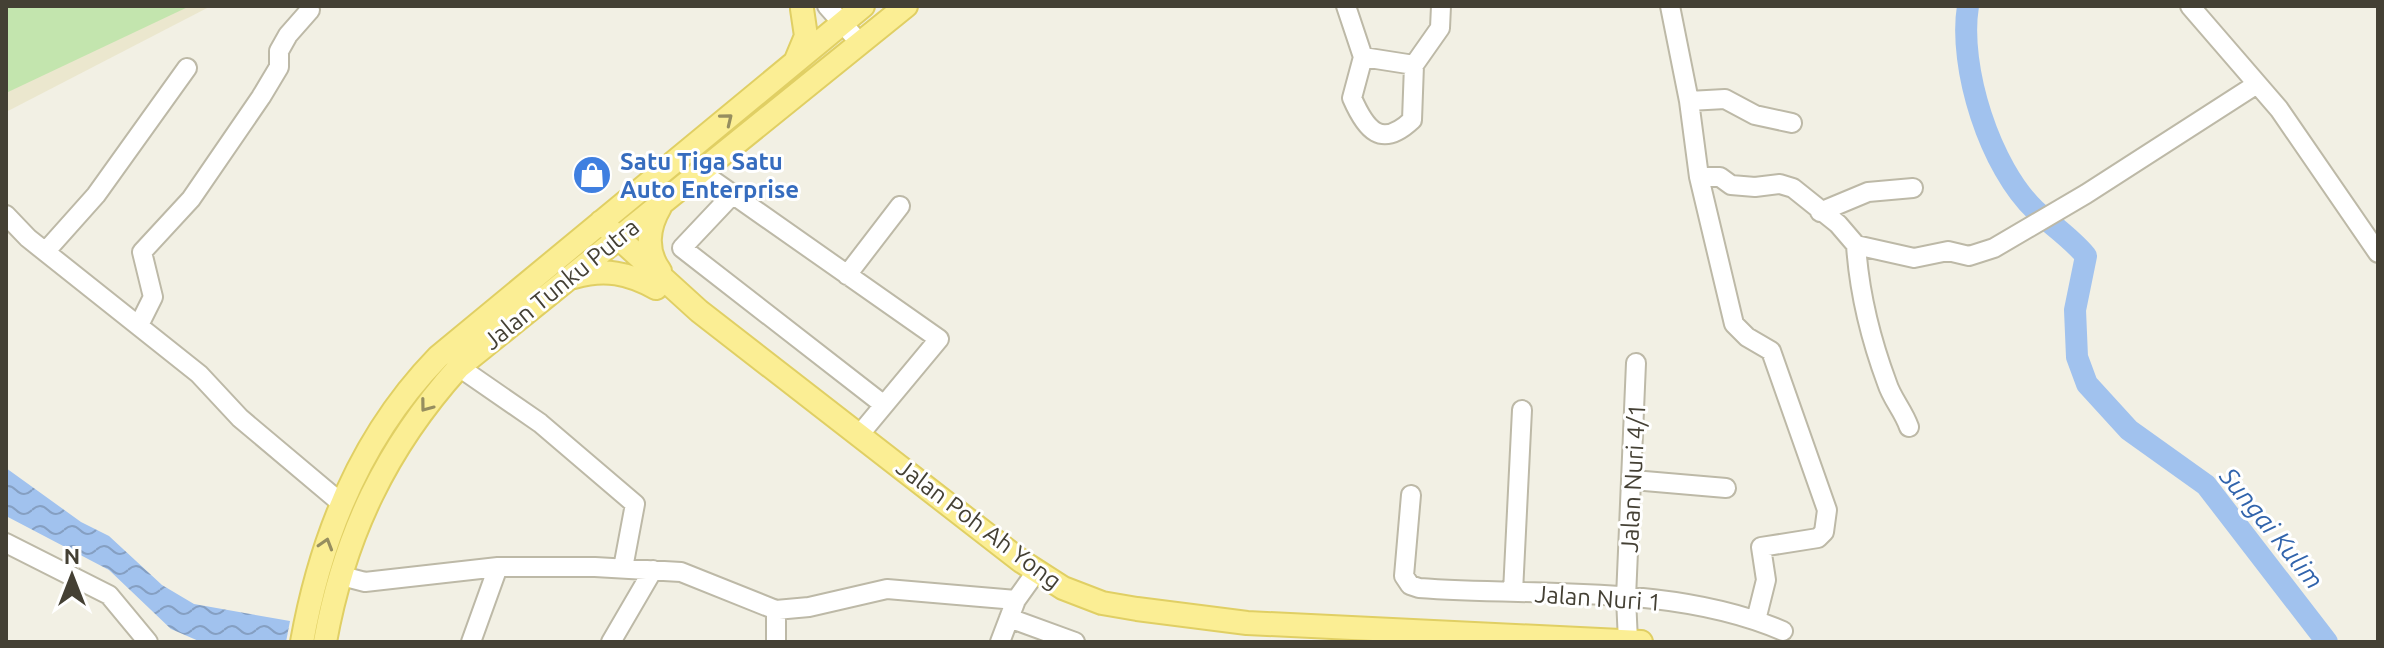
<svg xmlns="http://www.w3.org/2000/svg" width="2384" height="648" viewBox="0 0 2384 648" font-family="Ubuntu,sans-serif">
  <style>
    .education { fill: #ebe7ce }
    .green { fill: #c3e5ae }
    .water { fill: url(#water-waves) }
    .lines { fill: none; stroke-linecap: round; stroke-linejoin: round }
    .river { stroke: #a1c2ee; stroke-width: 22 }
    .minor-casing { stroke: #bdb9a7; stroke-width: 22 }
    .major-casing { stroke: #e0cf64; stroke-width: 26 }
    .minor { stroke: #fff; stroke-width: 18 }
    .major { stroke: #fbee94; stroke-width: 22 }
    .oneway { stroke: #968e5f }
    .labels { text-anchor: middle; dominant-baseline: central; stroke-width: 6; stroke-linejoin: round; paint-order: stroke }
    .shop-label { font-size: 24px; font-weight: bold; fill: #366cbe; stroke: #fff; text-anchor: start }
    .street-label { font-size: 24px; fill: #444034; stroke: #fff }
    .water-label { font-size: 26px; font-style: italic; fill: #3164ac; stroke: #fff }
  </style>
  <defs>
    <pattern id="water-waves" width="16" height="10" patternUnits="userSpaceOnUse" patternTransform="scale(2)"><rect width="16" height="10" fill="#a1c2ee"/><path d="M0 5q4-4 8 0t8 0" fill="none" stroke="#859fc2"/></pattern>
  </defs>
  <rect width="100%" height="100%" fill="#f2f0e4"/>
  <path class="education" d="M6,6H211L6,112Z"/>
  <path class="green" d="M6,6H190L6,93Z"/>
  <path class="water" d="M6,468L81,522L109,536L162,585L194,604L290,621L286,642H201L171,629L109,570L6,516Z"/>
  <g class="lines">
    <path class="river" d="M1968,6C1958,67 1990,168 2036,211C2053,226 2071,238 2086,256L2075,310L2077,357L2087,384L2129,430L2206,485L2327,642"/>
    <g class="minor-casing">
      <path id="minor" d="M827,6L860,43
        M1346,6L1363,57L1352,98C1366,130 1381,149 1412,120L1414,65L1440,28L1441,6
        M1670,6L1689,101L1699,177L1734,324L1747,337L1771,351L1827,510L1824,532L1818,538L1761,547L1766,580L1756,620
        M2190,6L2279,109L2378,253
        M1363,57L1414,65
        M1689,101L1725,99L1755,115L1792,123
        M701,172L939,339L860,434
        M1699,177H1720L1731,185L1755,187L1780,184L1793,188L1838,224L1856,245L1914,258L1948,251L1969,256L1994,248L2086,194L2257,84
        M732,195L682,248L884,405
        M1820,212L1868,192L1913,188
        M6,215L28,238L199,374L240,418L341,503
        M1856,245C1859,290 1871,340 1887,383C1892,399 1903,410 1909,427
        M46,251L96,195L187,68
        M847,275L900,206
        M139,325L153,297L142,252L191,199L261,97L279,67V51L288,35L310,10
        M459,367L540,423L635,504L623,568
        M1633,480L1726,488
        M1411,495L1404,576L1410,585L1419,588C1538,597 1671,583 1783,631
        M6,543L109,595L148,642
        M342,576L365,582L498,567H595L681,572L776,610L809,607L887,589L1016,600
        M1513,592L1522,410
        M1009,618L1075,642
        M1628,641L1626,598L1636,363
        M471,642L498,567
        M611,642L653,570
        M776,642V610
        M1000,642L1016,600L1036,572"/>
    </g>
    <g class="major-casing">
      <path id="major" d="M796,60L806,36L802,9
        M601,222L699,311L1021,561L1063,588L1102,603L1137,609L1247,623L1641,642
        M660,271C645,251 648,227 660,207
        M574,277C605,268 628,273 656,288
        M302,642C321,536 362,435 438,357L863,6
        M325,642C344,536 386,448 459,367L906,6"/>
    </g>
    <use href="#minor" class="minor"/>
    <use href="#major" class="major"/>
  </g>
  <defs><path id="oneway-chevron" d="M-2-3.5L2.5 0L-2 3.5" fill="none" stroke-width="1.6" stroke-linecap="round" stroke-linejoin="round" transform="scale(2)"/></defs>
  <g class="oneway">
    <use href="#oneway-chevron" transform="translate(727 119) rotate(-39)"/>
    <use href="#oneway-chevron" transform="translate(426 406) rotate(127)"/>
    <use href="#oneway-chevron" transform="translate(326 544) rotate(-73)"/>
  </g>
  <defs>
    <g id="shop-disc" transform="scale(2)"><circle r="9.5" fill="#3f7fe0" stroke="#fff"/><path d="M-5-2.5h2.3a2.7 3.5 0 0 1 5.4 0H5L5.5 6h-11ZM-1.5-2.5h3a1.5 2.3 0 0 0-3 0Z" fill="#fff"/></g>
  </defs>
  <g fill-rule="evenodd">
    <use href="#shop-disc" x="592" y="175"/>
  </g>
  <g class="labels">
    <g class="shop-label">
      <text x="620" y="161">Satu Tiga Satu<tspan x="620" dy="28">Auto Enterprise</tspan></text>
    </g>
    <g class="street-label">
      <text transform="translate(561 284) rotate(-39)">Jalan Tunku Putra</text>
      <text transform="translate(1633 478) rotate(-87)">Jalan Nuri 4/1</text>
      <text transform="translate(979 524) rotate(37)">Jalan Poh Ah Yong</text>
      <text transform="translate(1598 598) rotate(4)">Jalan Nuri 1</text>
    </g>
    <g class="water-label">
      <text transform="translate(2272 528) rotate(51)">Sungai Kulim</text>
    </g>
  </g>
  <rect width="2384" height="648" fill="none" stroke="#444034" stroke-width="16"/>
  <g transform="translate(72 576)" stroke="#ffffff" stroke-width="6" paint-order="stroke">
  <path d="M0-6L14 30L0 20L-14 30Z" fill="#444034"/>
  <text y="-12" font-size="22" font-weight="bold" text-anchor="middle" fill="#444034">N</text>
  </g>
</svg>
